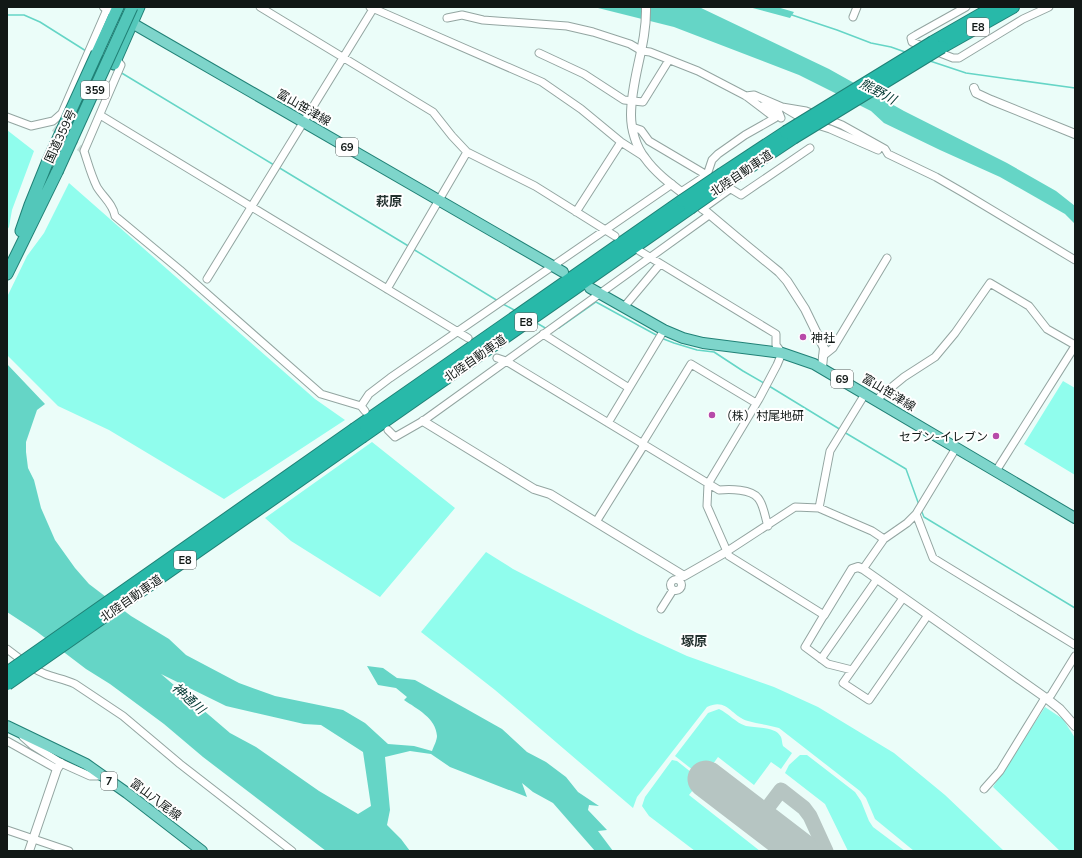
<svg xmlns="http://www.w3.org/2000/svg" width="1082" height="858" viewBox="0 0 1082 858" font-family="Mulish,'Noto Sans JP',sans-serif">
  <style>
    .green { fill: #90fded }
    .water { fill: #65d5c6; fill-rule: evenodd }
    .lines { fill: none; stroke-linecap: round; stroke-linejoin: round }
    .stream { stroke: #65d5c6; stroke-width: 1.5 }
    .taxiway { stroke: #b6c5c2; stroke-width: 15 }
    .runway { stroke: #b6c5c2; stroke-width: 37 }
    .minor-tunnel { stroke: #cadbd7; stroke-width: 7; stroke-dasharray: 7 3.5; stroke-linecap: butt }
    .minor-casing { stroke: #93a5a1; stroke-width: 9 }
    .tertiary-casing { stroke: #93a5a1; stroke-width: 10 }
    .primary-casing { stroke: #208176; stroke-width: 12 }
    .trunk-casing { stroke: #208176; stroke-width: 13 }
    .motorway-casing { stroke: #208176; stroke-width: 14 }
    .minor { stroke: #fff; stroke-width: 7 }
    .tertiary { stroke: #fff; stroke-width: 8 }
    .primary { stroke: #7ed5cb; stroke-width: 10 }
    .trunk { stroke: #53c7ba; stroke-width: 11 }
    .motorway { stroke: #28b9a9; stroke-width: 12 }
    .trunk-bridge-casing { stroke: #208176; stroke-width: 13; stroke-linecap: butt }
    .motorway-bridge-casing { stroke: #208176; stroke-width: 14; stroke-linecap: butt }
    .trunk-bridge { stroke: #53c7ba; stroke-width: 11 }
    .motorway-bridge { stroke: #28b9a9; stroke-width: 12 }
    .poi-dot { fill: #b74aa9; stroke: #fff; stroke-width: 1.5 }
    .labels { text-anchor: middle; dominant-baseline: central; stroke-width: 4; stroke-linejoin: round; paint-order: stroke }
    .shield { fill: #fff; stroke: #585d5c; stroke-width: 1 }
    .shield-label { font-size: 11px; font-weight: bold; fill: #111816 }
    .street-label { font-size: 12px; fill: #111816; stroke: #fff }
    .poi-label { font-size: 12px; fill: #111816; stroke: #fff; text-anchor: start }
    .water-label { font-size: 13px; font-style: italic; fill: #003630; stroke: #fff }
    .neighbourhood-label { font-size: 13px; font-weight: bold; fill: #243230; stroke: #fff }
  </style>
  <rect width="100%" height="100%" fill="#ebfdf9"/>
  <path class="green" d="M7,130L34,151L12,210L9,227L7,230Z
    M69,183L315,399L345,420L224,499L109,430L58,406L7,355V297L27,256L44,233Z
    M1063,381L1075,388V475L1024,444Z
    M372,442L455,508L380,597L291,541L265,518Z
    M486,552L513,569L637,633L687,656L774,687L818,707L894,753L945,795L1004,851H914L875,819L866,798L860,791L779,728C769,725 758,724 748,721C731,716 727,697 707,707L637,797L633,808L495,690L421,632Z
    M1045,707L1063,719L1075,738V851H1060L993,787Z
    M719,709C728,713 736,723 746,726C755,728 776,726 781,737C782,739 782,744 783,746L792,753L781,769L771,762L754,785L718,757L703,778L675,756L708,713Z
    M800,755H807L855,792L861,801L869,821L873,827L905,851H848L825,804L785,773L789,765Z
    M672,760L677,761L701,780L689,795L760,851H695L649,816L642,806L645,797Z"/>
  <path class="water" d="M594,7H699L829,69L904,111L1007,163L1056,191L1075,206V224L1065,214L1000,177L940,150L884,123L871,111L799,75L674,27Z
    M749,7H777L794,12L790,18Z
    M7,364L45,404L37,410L26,442V452L28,468L34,480L41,508L55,540L75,568L89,584L131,616L169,639L186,655L239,683L275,696L343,710L365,723L388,744L414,746L432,751C434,746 437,740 437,736C436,718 417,709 404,700L407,697L396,688L378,685L367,666L383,668L397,678L415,680L502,729L527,752L546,762L566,777L578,792L599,806L589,805L588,810L607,830L598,831L613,851H595L553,803L533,792L522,783L527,797L450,767L431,754L410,751L385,757L390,810L387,825L401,839L410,851H326L203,757L164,724L110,684L86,669L36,631L7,612ZM161,674L226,706L304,724L321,725L363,752L371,806L358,814L319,791L256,747L230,733Z"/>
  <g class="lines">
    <path class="stream" d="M7,15H24L40,22L86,51
      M792,15L837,30L871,43L891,47L905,52
      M930,61L966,73L1075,88
      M120,72L274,165
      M278,167L410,247
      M413,249L498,301
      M503,304L516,311
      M535,322L547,329
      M559,328L596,302L658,336
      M661,338L674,343L697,350L714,352L743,371L764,383
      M769,386L841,430
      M844,432L906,469L919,505
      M921,510L924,517L1075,608"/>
    <path class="taxiway" d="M759,819L781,790L804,808L810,816L826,851"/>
    <path class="runway" d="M706,779L800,851"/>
    <path class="minor-tunnel" d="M54,128L84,151
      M468,338L497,358"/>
    <g class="minor-casing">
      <path id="minor" d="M260,7L433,112L452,136L467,152L535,186L615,236
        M370,7L542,82L581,109L621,142L643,156
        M966,7L916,35L911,38L912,42L953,58H959L1023,19L1049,7
        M853,17L857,7
        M447,18L462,15L483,20L567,26L593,32L630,44L642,51L650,52L698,71L746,96L775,118L745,135L718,154L712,160L707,175L681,192
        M539,53L584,74L624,100L643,102L669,60
        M116,59L121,65L84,151C88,163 91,175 97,187C103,197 113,204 115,216L180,270L321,394L361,406L365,411
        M746,96L754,95L782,107L806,111L842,125L885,149L888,154L936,177L962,192L1075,260
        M762,106L767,105L779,113L781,118
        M786,109L808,122L830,129L878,150
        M100,115L468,338
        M7,117L31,126L53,121L62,113L108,7
        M632,127L641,130L649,141L710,177
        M721,183L741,195L810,148
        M702,209L730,189
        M576,212L621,142
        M638,250L776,334V345L782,353L777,365L759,399L708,484L707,506L729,556L824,615L805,647L828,664L852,670
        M207,279L373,9
        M387,289L467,152
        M624,307L660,264
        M543,334L629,388
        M823,356L833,348L887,258
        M497,358L506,361L719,490C730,489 751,489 758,498C764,505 765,518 768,526
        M876,400L904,377L935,357L955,333L990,283L1029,306L1047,329L1075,345
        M361,406L369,394L390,378L672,184
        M608,423L664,330
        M388,430L395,437L423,421L709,215
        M642,444L691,364L756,403
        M996,471L1075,346
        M819,508L830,451L865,394
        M916,514L933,558L1075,645
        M596,522L644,445
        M726,552L795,507L819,508L872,531L884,539
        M863,569L884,539L907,523L916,514L956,448
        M670.5 585a5.5 5.5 0 1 1 11 0a5.5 5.5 0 1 1-11 0Z
        M903,598L843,683L869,700L928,615
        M661,609L673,590
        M7,649C19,658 31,669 45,674C55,678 65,679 75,684L123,716L180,764L292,851
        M821,659L877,579
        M23,737L32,745L61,763L90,776H102
        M7,741L57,769
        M984,789L1000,771L1043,701L1051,695L1075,656
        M7,830L69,851"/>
    </g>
    <g class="tertiary-casing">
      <path id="tertiary" d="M104,7L115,13
        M646,7C647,45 631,78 631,115C631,129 636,147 645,158C659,178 683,192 702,208C728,230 753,251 779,272L787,281L805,309L824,348L822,367
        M974,88L976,93L991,100L1075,134
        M423,421L534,489L550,494L684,576L726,552
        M824,615L852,569L858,567L863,569L1046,698L1060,709L1075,726
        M29,851L57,769L61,763"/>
    </g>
    <g class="primary-casing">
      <path id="primary" d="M125,19L563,272
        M590,288L664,330L683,338L703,343L782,353L814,364L1075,518
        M7,726L86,764L127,793L202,851"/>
    </g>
    <g class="trunk-casing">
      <path id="trunk" d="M97,53L118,7
        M114,64L139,7
        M21,231L30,205L47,163
        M7,274L57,172"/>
    </g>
    <g class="motorway-casing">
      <path id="motorway" d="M933,42L994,7
        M942,47L1013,7
        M722,174L786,132
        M730,180L793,138
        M355,429L682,201
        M363,436L690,208"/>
    </g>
    <use href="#minor" class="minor"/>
    <use href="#tertiary" class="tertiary"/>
    <use href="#primary" class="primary"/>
    <use href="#trunk" class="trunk"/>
    <use href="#motorway" class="motorway"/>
    <g class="trunk-bridge-casing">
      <path id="trunk-bridge" d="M47,163L97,53
        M57,172L132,7"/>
    </g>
    <g class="motorway-bridge-casing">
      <path id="motorway-bridge" d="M786,132L933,42
        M793,138L942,47
        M682,201L722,174
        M690,208L730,180
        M7,673L355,429
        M7,684L363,436"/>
    </g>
    <use href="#trunk-bridge" class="trunk-bridge"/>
    <use href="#motorway-bridge" class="motorway-bridge"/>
  </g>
  <g class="poi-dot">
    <circle cx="803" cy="337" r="4"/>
    <circle cx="712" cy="415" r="4"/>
    <circle cx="996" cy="436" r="4"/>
  </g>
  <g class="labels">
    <g class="shield">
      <rect x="967" y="18" width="22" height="18" rx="3"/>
      <rect x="81" y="81" width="28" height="18" rx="3"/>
      <rect x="336" y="138" width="22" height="18" rx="3"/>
      <rect x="515" y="313" width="22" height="18" rx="3"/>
      <rect x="831" y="370" width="22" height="18" rx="3"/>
      <rect x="174" y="551" width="22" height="18" rx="3"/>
      <rect x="101" y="772" width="16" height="18" rx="3"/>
    </g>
    <g class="shield-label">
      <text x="978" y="27">E8</text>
      <text x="95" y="90">359</text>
      <text x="347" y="147">69</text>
      <text x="526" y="322">E8</text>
      <text x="842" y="379">69</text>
      <text x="185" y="560">E8</text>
      <text x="109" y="781">7</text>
    </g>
    <g class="street-label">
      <text transform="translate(304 107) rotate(30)">富山笹津線</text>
      <text transform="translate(60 136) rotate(-65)">国道359号</text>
      <text transform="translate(741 173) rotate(-34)">北陸自動車道</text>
      <text transform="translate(475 358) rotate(-35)">北陸自動車道</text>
      <text transform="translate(889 392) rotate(31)">富山笹津線</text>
      <text transform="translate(131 598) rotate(-35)">北陸自動車道</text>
      <text transform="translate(156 799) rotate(37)">富山八尾線</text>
    </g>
    <g class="poi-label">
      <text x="811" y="337">神社</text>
      <text x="720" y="415">（株）村尾地研</text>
      <text x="988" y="436" text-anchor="end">セブン-イレブン</text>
    </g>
    <g class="water-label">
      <text transform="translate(878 91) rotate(28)">熊野川</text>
      <text transform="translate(189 698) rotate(42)">神通川</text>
    </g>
    <g class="neighbourhood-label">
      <text x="389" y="201">萩原</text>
      <text x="694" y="641">塚原</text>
    </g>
  </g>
  <rect width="1082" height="858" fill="none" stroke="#111816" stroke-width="16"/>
</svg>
